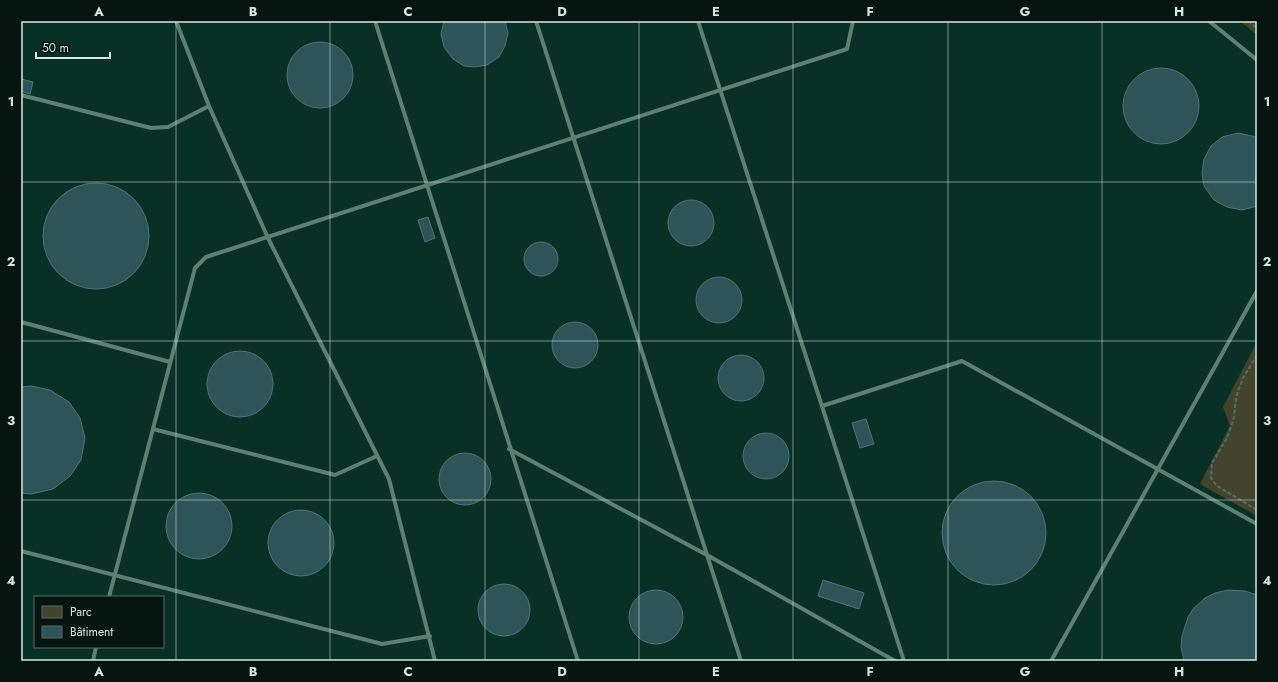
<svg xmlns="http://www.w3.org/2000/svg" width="1278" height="682" viewBox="0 0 1278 682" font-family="Jost,sans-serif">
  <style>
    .green { fill: #44442e }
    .building { fill: #2d5558; stroke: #4b7679 }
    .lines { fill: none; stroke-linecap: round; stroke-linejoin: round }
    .path { stroke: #4e6f65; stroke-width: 2; stroke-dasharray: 4 2; stroke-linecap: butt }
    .lane { stroke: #5b8173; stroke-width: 4 }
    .grid { fill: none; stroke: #d3e8e0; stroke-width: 1; stroke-opacity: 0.55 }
    .neatline { fill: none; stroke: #d3e8e0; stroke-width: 1.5 }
    .grid-label { font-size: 13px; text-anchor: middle; font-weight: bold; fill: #d3e8e0 }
  </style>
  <rect width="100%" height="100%" fill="#093025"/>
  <path class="green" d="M1240,21H1257V35Z
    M1257,342V516L1200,484L1230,426L1223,407Z"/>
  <path class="building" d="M444,21H505L508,33L505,46L499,57L487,65L475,67L464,66L453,59L444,47L441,34Z
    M287 75a33 33 0 1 1 66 0a33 33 0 1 1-66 0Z
    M1123 106a38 38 0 1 1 76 0a38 38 0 1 1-76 0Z
    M21,79L33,82L30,94L21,91Z
    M1238,133L1257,137V206L1242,210L1227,207L1214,200L1204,186L1202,173L1204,159L1211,146L1222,137Z
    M43 236a53 53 0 1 1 106 0a53 53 0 1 1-106 0Z
    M668 223a23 23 0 1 1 46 0a23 23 0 1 1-46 0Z
    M428,217L435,238L425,242L418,220Z
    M524 259a17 17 0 1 1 34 0a17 17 0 1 1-34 0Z
    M696 300a23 23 0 1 1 46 0a23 23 0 1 1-46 0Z
    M552 345a23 23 0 1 1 46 0a23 23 0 1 1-46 0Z
    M207 384a33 33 0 1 1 66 0a33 33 0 1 1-66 0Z
    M718 378a23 23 0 1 1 46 0a23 23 0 1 1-46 0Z
    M31,386L50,390L69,402L80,418L85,438L81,460L70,476L53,489L31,494L21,493V387Z
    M866,419L874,444L860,448L852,423Z
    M743 456a23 23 0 1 1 46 0a23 23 0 1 1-46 0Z
    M439 479a26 26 0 1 1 52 0a26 26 0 1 1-52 0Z
    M942 533a52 52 0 1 1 104 0a52 52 0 1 1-104 0Z
    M166 526a33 33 0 1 1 66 0a33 33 0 1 1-66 0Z
    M268 543a33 33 0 1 1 66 0a33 33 0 1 1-66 0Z
    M823,580L864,593L859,609L818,596Z
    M478 610a26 26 0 1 1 52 0a26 26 0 1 1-52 0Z
    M1228,590L1245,591L1257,595V661H1184L1181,647L1182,636L1188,617L1193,609L1205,598L1215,593Z
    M629 617a27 27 0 1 1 54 0a27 27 0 1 1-54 0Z"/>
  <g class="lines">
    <path class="path" d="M1248,21L1257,28
      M1257,355L1243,378L1236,397L1234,417L1227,438L1212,463L1211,478L1217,486L1257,510"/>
    <path class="lane" d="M176,21L209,106L268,238L389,479L435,661
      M375,21C444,234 509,448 578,661
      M536,21L741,661
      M698,21L904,661
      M1209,21L1257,60
      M21,95L151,128L168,127L209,106
      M21,322L170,362
      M822,406L962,361L1257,524
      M153,429L335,475L377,456
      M509,449L707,555L895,661
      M21,551L382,644L430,636
      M109,597L195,268L206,257L847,49L853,21
      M93,661L96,647
      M1051,661L1257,291"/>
  </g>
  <path class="grid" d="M176,21V661M330,21V661M485,21V661M639,21V661M793,21V661M948,21V661M1102,21V661M21,182H1257M21,341H1257M21,500H1257"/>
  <rect width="1278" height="682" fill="none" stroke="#061510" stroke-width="44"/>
  <rect x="34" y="596" width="130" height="52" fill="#061510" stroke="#586963"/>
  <rect x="42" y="606" width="20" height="12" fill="#44442e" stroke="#586963"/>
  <text x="70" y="616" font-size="12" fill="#d3e8e0">Parc</text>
  <rect x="42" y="626" width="20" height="12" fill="#2d5558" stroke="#586963"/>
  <text x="70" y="636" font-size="12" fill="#d3e8e0">Bâtiment</text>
  <path d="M36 52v6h74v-6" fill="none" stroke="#d3e8e0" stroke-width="2"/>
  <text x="42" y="52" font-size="12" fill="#d3e8e0" stroke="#061510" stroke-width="3" paint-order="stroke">50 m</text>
  <rect x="22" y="22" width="1234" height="638" class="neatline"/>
  <g class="grid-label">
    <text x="99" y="16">A</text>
    <text x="253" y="16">B</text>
    <text x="408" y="16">C</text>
    <text x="562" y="16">D</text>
    <text x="716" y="16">E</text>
    <text x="870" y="16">F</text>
    <text x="1025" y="16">G</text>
    <text x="1179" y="16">H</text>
    <text x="11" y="106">1</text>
    <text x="1267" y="106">1</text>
    <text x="11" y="266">2</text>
    <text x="1267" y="266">2</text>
    <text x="11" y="425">3</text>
    <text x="1267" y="425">3</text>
    <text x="11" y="585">4</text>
    <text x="1267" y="585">4</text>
    <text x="99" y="676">A</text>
    <text x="253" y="676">B</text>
    <text x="408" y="676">C</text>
    <text x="562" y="676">D</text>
    <text x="716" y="676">E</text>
    <text x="870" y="676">F</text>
    <text x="1025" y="676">G</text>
    <text x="1179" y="676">H</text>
  </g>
</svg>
